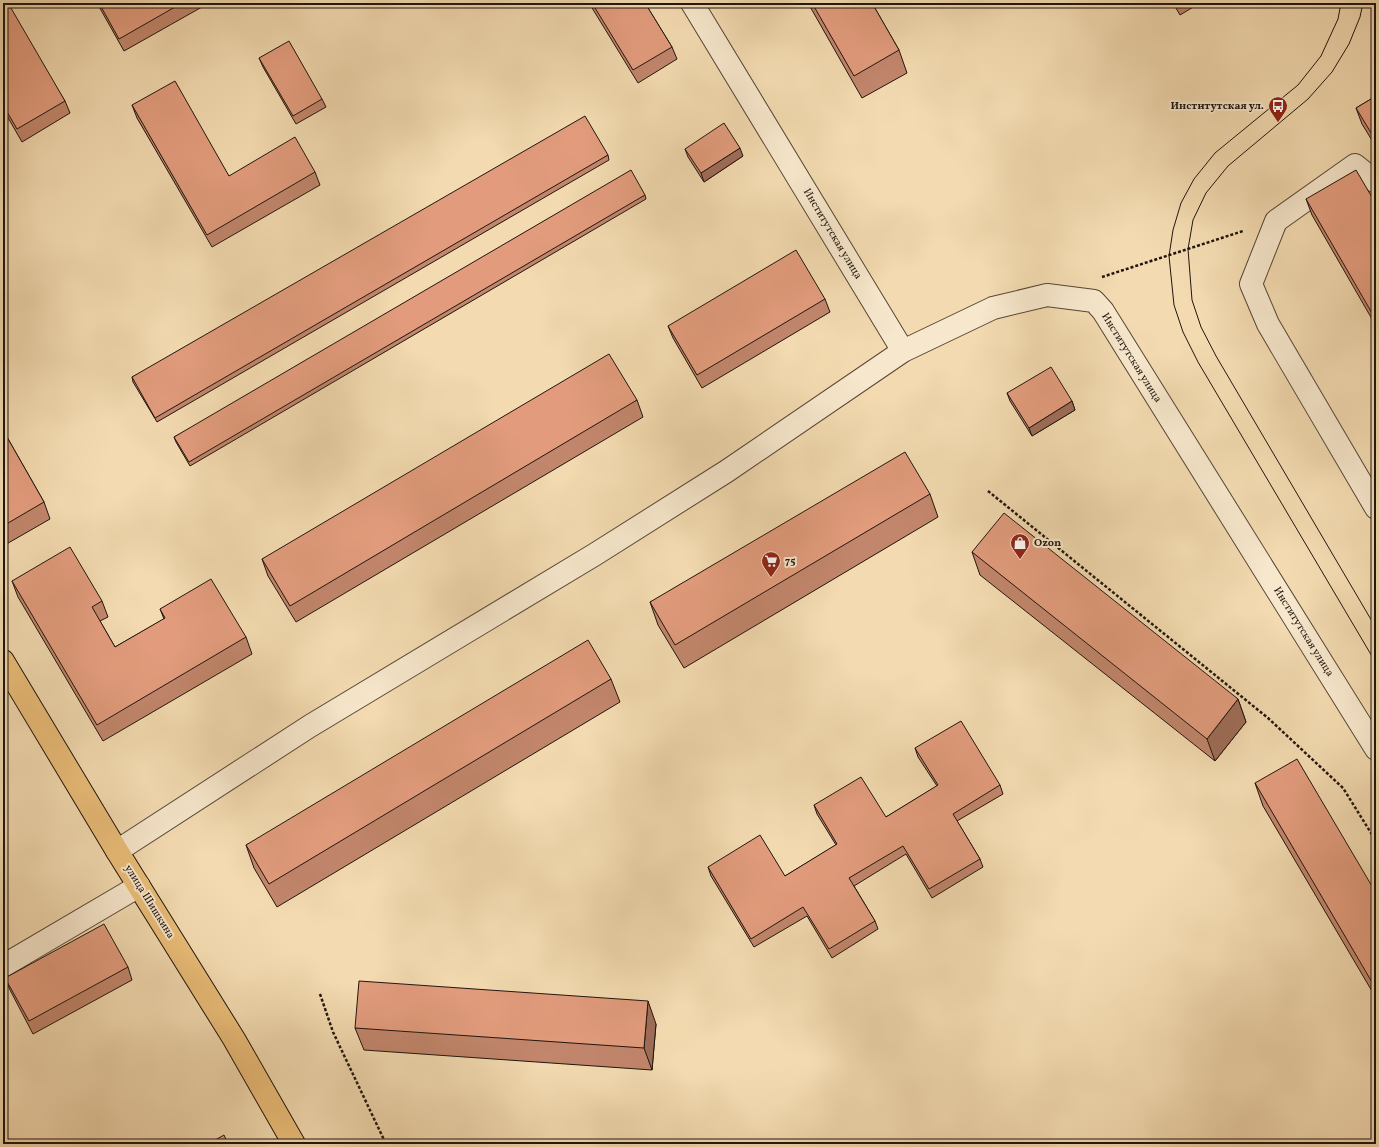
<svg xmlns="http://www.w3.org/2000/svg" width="1379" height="1147" viewBox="0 0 1379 1147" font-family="Vollkorn,serif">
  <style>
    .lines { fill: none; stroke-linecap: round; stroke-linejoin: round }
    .minor-casing { stroke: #554636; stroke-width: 24 }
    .major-casing { stroke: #20150e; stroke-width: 24 }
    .path { stroke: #20150e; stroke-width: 2.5; stroke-dasharray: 3 2; stroke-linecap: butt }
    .minor { stroke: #f7e7cc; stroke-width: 22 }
    .major { stroke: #eabd78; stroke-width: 22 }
    .tram { stroke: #20150e; stroke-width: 1 }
    .wall { fill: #c2866c; stroke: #20150e }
    .shaded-wall { fill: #9e6d58; stroke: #20150e }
    .building { fill: #e29c7d; stroke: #20150e }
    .labels { text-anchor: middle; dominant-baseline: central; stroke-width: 4; stroke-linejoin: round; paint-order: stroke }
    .poi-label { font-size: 11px; font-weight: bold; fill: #20150e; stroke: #f7e7cc; text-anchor: start }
    .street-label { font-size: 11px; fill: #20150e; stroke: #f7e7cc }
  </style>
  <rect width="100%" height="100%" fill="#f3dab0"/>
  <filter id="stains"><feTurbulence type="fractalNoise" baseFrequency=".005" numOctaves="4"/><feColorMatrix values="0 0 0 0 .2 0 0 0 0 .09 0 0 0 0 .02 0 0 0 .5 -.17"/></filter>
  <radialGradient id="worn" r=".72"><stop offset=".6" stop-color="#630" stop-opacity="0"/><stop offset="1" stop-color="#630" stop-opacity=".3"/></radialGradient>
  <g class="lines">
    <g class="minor-casing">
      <path id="minor" d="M692,3L903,351
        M1376,182L1355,165L1276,221L1251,284L1268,324L1376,508
        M117,851L310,726L594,555L727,471L903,351L993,308L1047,295L1094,301L1103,311L1376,749
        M3,966L139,886"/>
    </g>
    <g class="major-casing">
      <path id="major" d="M3,661L117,851L234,1039L294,1144"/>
    </g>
    <path class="path" d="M1102,277L1243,231
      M988,491L1268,718L1343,788L1376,841
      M320,994L333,1032L386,1144"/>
    <use href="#minor" class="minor"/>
    <use href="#major" class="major"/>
    <path class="tram" d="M1341,3L1338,19L1321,56L1298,85L1215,153L1194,179L1181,203L1173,230L1169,256L1174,305L1183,332L1198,362L1376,663
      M1363,3L1360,17L1349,44L1332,72L1308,99L1228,166L1206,193L1193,220L1188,249L1192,300L1201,327L1216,356L1376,628"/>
  </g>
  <path class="wall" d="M3,3L65,101L70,113L22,142L3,109Z
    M97,3H209L124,51Z
    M589,3H645L672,47L677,59L638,83Z
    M808,3H872L899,50L907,73L862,98Z
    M1173,3H1200L1180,15Z
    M259,58L322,99L326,107L296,124L263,67Z
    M1376,96V147L1362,124L1356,108Z
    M132,105L229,176L315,172L320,185L212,247L137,118Z
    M685,149L743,156L704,182L688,157Z
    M608,155L609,160L157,422L133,382L132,377Z
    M645,195L646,199L190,466L176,442L174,437Z
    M1306,199L1376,204V326L1312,215Z
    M825,299L830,312L702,388L673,338L668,326Z
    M1007,393L1072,401L1075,410L1032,436L1010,401Z
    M637,400L643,417L296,622L268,576L262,559Z
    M3,430L44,502L50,519L3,546Z
    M930,494L938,517L684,668L658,625L650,602Z
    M972,552L1238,699L1246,722L1215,761L980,575Z
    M12,581L102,601L108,617L100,621L115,647L164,619L160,609L246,637L252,654L103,741L18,597Z
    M611,679L620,702L277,907L254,868L246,845Z
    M915,748L1000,785L1003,794L957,821L980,859L983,867L932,898L906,854L854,886L875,921L878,929L832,958L807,916L754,947L711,876L708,867L785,876L836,845L817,814L814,805L886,817L937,786L918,757Z
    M1255,783L1376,893V998L1263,806Z
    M128,967L132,980L33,1034L10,990L5,978Z
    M656,1024L652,1070L364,1050L355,1028Z"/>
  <path class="shaded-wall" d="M740,148L743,156L704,182L701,173Z
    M1072,401L1075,410L1032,436L1029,428Z
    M1238,699L1246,722L1215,761L1207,739Z
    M648,1001L656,1024L652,1070L644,1048Z"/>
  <path class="building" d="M3,3H8L65,101L17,129L3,105Z
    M99,3H182L119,39Z
    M592,3H645L672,47L633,70Z
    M812,3H872L899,50L854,76Z
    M289,41L322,99L293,116L259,58Z
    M175,81L229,176L295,137L315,172L207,235L132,105Z
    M1376,96V141L1356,108Z
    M585,116L608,155L155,418L132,377Z
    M724,123L740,148L701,173L685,149Z
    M631,170L645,195L189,462L174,437Z
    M1356,170L1376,204V320L1306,199Z
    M796,250L825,299L697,375L668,326Z
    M609,354L637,400L290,606L262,559Z
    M1051,367L1072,401L1029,428L1007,393Z
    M3,430L44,502L3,526Z
    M905,452L930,494L675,645L650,602Z
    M1004,513L1238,699L1207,739L972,552Z
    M70,547L102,601L92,607L115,647L165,618L160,609L211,579L246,637L97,725L12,581Z
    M588,640L611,679L269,884L246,845Z
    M961,721L1000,785L953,814L980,859L929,889L903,846L849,878L875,921L829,949L803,907L751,939L708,867L760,835L785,876L837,844L814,805L861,777L886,817L938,785L915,748Z
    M1297,759L1376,893V989L1255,783Z
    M104,924L128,967L29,1021L5,978Z
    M359,981L648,1001L644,1048L355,1028Z
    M224,1135L228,1144H208Z"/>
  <defs>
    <g id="bus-pin" transform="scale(1)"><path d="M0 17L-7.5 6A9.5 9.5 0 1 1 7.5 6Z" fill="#8f2418" stroke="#f7e7cc"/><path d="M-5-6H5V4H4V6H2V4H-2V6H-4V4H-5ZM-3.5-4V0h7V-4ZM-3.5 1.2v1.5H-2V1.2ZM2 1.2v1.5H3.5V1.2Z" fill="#fff"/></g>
    <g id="shop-pin" transform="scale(1)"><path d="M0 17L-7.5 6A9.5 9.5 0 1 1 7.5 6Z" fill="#8f2418" stroke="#f7e7cc"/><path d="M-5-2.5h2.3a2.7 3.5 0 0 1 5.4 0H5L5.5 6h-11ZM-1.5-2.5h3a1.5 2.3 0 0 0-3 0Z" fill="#fff"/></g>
    <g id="supermarket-pin" transform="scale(1)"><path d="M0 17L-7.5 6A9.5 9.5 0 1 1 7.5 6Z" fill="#8f2418" stroke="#f7e7cc"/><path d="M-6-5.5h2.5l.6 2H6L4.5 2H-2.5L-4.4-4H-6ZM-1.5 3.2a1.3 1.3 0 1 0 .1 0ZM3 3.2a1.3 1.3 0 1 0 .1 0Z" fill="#fff"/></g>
  </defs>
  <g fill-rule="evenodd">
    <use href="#bus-pin" x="1278" y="106"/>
    <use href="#shop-pin" x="1020" y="543"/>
    <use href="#supermarket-pin" x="771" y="561"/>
  </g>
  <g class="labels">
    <g class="poi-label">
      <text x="1264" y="106" text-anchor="end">Институтская ул.</text>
      <text x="1034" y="543">Ozon</text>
      <text x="785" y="561">75</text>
    </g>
    <g class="street-label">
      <text transform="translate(832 234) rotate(59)">Институтская улица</text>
      <text transform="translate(1131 358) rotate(58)">Институтская улица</text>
      <text transform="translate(1303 632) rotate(58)">Институтская улица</text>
      <text transform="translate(149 902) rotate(58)">улица Шишкина</text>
    </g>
  </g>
  <rect width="1379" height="1147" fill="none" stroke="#f3dab0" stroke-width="16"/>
  <rect x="4" y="4" width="1371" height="1139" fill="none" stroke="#20150e" stroke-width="2"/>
  <rect x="8" y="8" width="1363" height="1131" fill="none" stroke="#20150e"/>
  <rect width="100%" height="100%" filter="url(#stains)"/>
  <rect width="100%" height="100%" fill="url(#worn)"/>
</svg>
